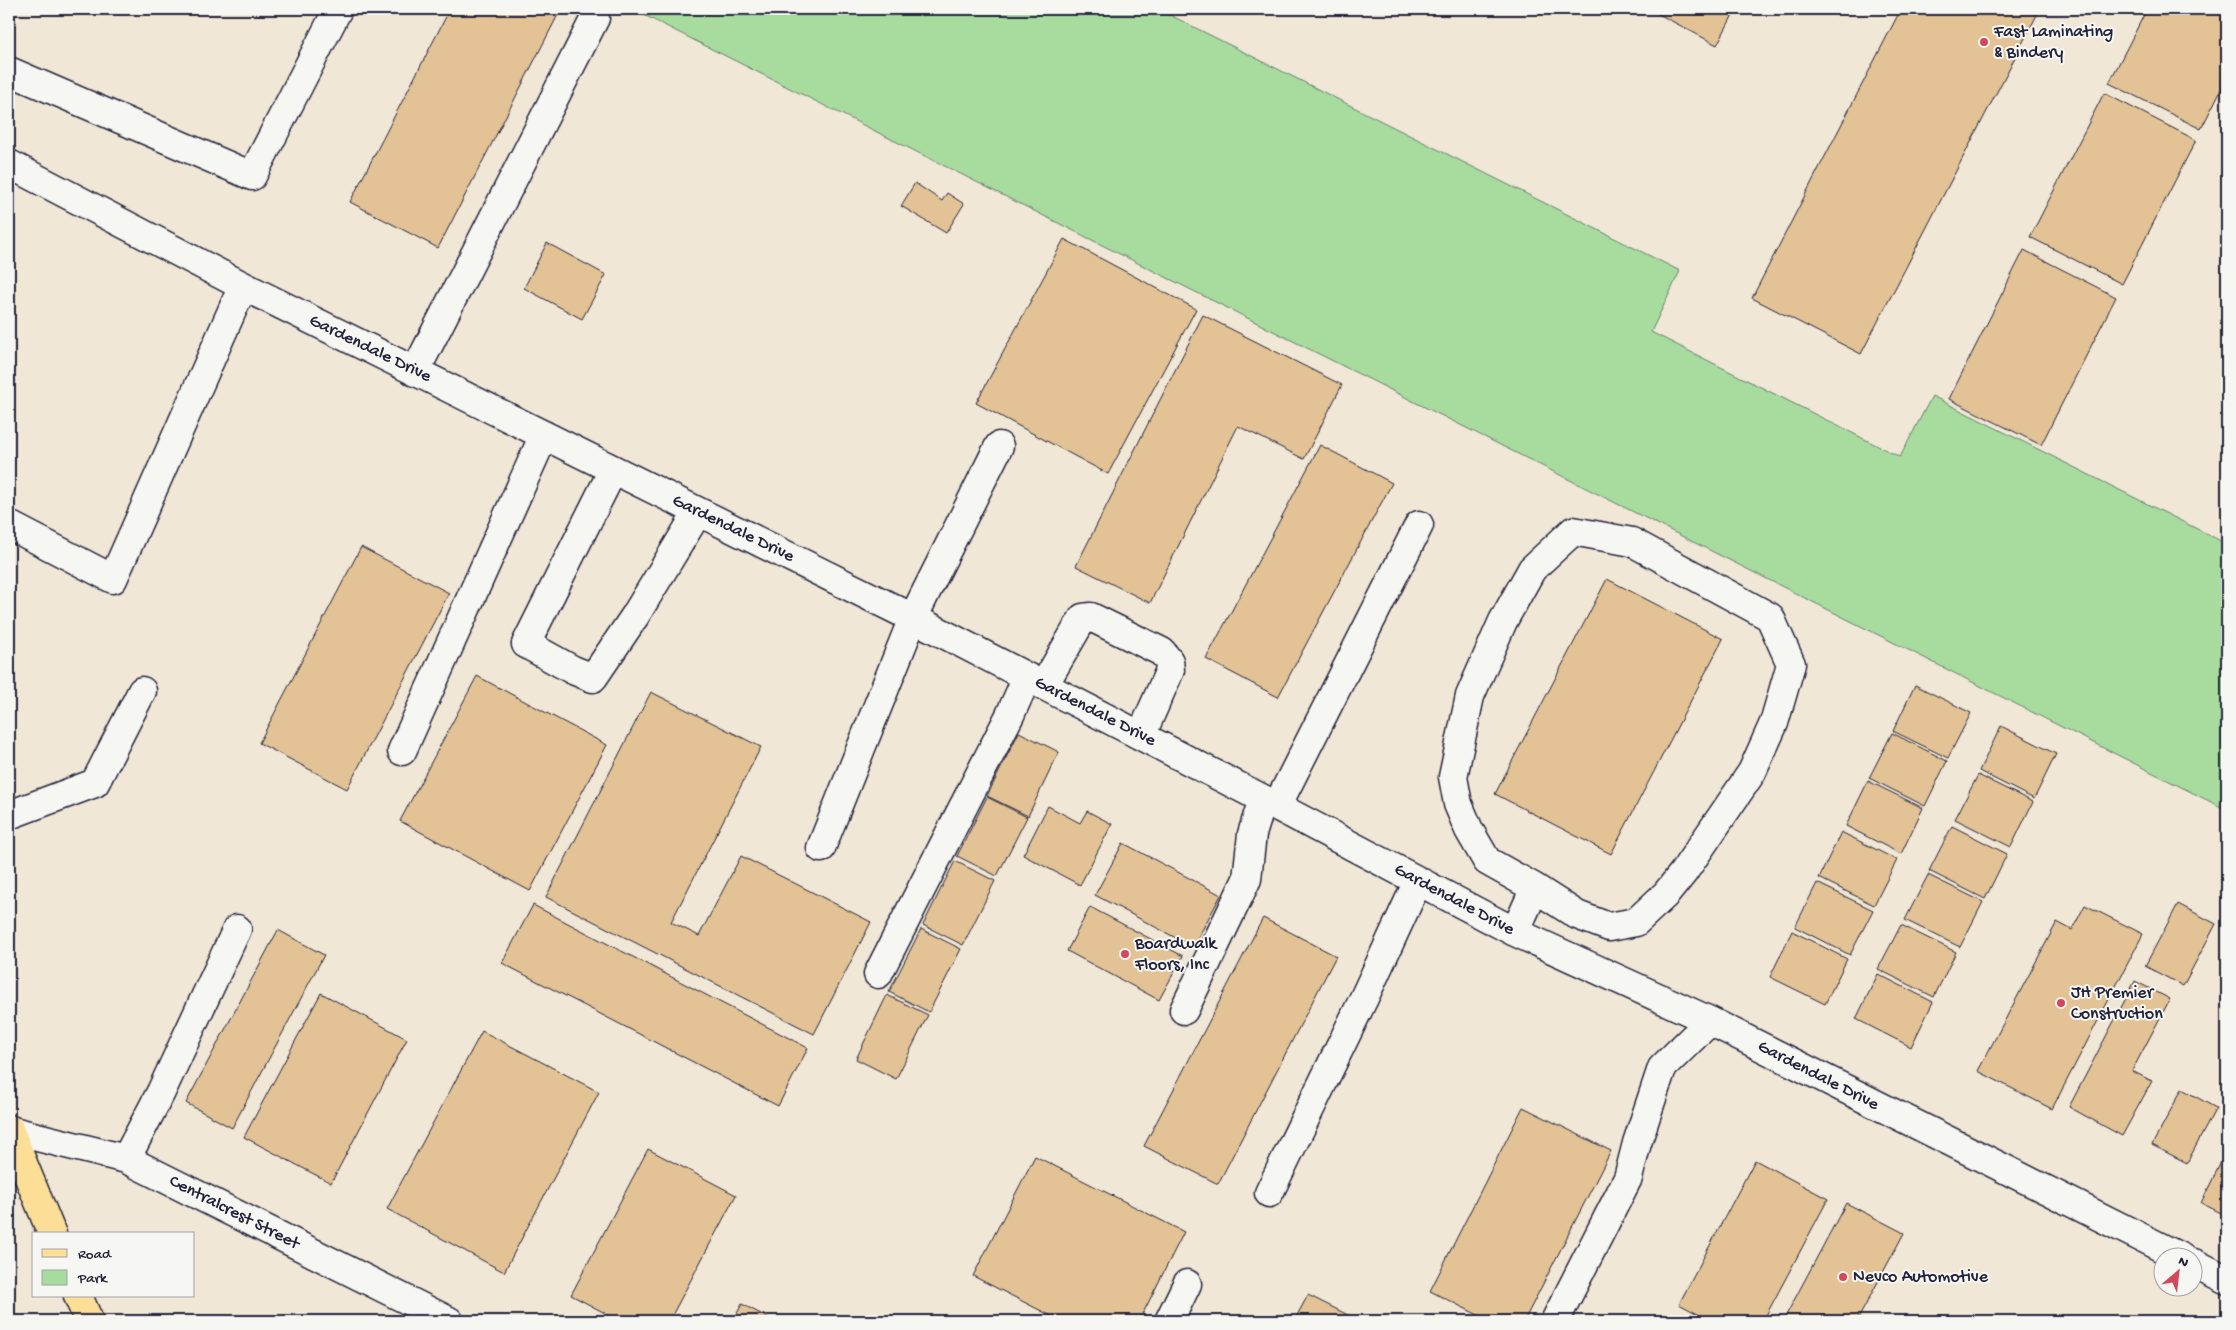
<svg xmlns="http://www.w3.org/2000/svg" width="2236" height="1330" viewBox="0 0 2236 1330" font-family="'Gochi Hand',sans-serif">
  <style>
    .green { fill: #a8dc9e; stroke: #657f6c }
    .building { fill: #e3c395; stroke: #22223b }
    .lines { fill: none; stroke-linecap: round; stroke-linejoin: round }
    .minor-casing { stroke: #22223b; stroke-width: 31 }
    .major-casing { stroke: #22223b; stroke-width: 31 }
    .minor { stroke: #f6f6f2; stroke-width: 28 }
    .major { stroke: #fcde96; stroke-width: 28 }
    .poi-dot { fill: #d1495b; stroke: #f6f6f2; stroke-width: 2 }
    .labels { text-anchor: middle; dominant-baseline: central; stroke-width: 4; stroke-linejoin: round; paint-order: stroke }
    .poi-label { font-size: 18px; fill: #22223b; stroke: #f6f6f2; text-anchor: start }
    .street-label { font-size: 18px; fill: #22223b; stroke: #f6f6f2 }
  </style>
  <rect width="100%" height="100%" fill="#f0e7d6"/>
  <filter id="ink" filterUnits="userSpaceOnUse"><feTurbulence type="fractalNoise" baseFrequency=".02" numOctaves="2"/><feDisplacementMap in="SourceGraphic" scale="10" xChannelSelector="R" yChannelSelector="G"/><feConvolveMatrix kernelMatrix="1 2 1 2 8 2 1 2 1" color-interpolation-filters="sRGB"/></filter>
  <g filter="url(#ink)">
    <path class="green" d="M632,9H1158L1680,271L1651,332L1900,457L1932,396L2227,544V810Z"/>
    <path class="building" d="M450,9H561L438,248L350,202Z
      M1649,9H1736L1717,45Z
      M1901,9H2040L1861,354L1752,298Z
      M2147,9H2227V78L2201,129L2109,83Z
      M2104,93L2196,140L2122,284L2030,237Z
      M915,183L942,201L947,193L964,204L946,233L901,206Z
      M1064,239L1196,309L1108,474L976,403Z
      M547,243L606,275L582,319L524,288Z
      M2024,250L2116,297L2041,445L1949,399Z
      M1203,315L1342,385L1304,459L1238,426L1150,603L1076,566Z
      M1320,445L1392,483L1278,697L1206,659Z
      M361,547L449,593L347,789L259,743Z
      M1607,579L1723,639L1611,854L1495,794Z
      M477,676L607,745L530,891L400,821Z
      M1915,685L1971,713L1948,758L1893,731Z
      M651,692L761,747L671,922L699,936L741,856L871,922L814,1034L546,897Z
      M2001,726L2056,754L2034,799L1979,771Z
      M1019,732L1059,752L1028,816L987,796Z
      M1892,733L1947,761L1925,806L1869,778Z
      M1978,775L2033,802L2011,847L1955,819Z
      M1868,781L1923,808L1901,854L1846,826Z
      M987,797L1027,817L997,876L957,856Z
      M1048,806L1080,823L1087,811L1112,824L1080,885L1023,855Z
      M1952,826L2007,854L1985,899L1929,871Z
      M1841,832L1897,860L1874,905L1819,878Z
      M1123,843L1221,895L1193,947L1095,895Z
      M955,861L995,881L963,945L923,925Z
      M1928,875L1983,902L1960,947L1905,920Z
      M1817,883L1873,910L1850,955L1795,927Z
      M2178,904L2216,924L2183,986L2145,966Z
      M533,905L808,1048L778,1106L502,963Z
      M2085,905L2143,934L2052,1109L1978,1071L2057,922L2072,930Z
      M1090,907L1183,956L1159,1000L1067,951Z
      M1263,918L1336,956L1218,1184L1144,1146Z
      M1901,925L1956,952L1934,997L1878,969Z
      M921,929L961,949L929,1012L889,992Z
      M278,930L324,955L232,1128L186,1103Z
      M1792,931L1847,959L1825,1004L1770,977Z
      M1878,974L1933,1002L1911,1047L1856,1019Z
      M2135,981L2170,999L2132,1071L2152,1081L2122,1136L2069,1107Z
      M321,993L407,1039L331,1183L244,1137Z
      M887,995L928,1015L896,1079L856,1059Z
      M482,1031L599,1092L504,1272L387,1209Z
      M2182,1089L2216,1108L2187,1163L2152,1145Z
      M1523,1107L1611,1151L1524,1321H1490L1430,1291Z
      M648,1149L736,1195L669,1321H620L571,1295Z
      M1035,1156L1184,1232L1139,1321H1061L973,1276Z
      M2223,1158L2227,1160V1216L2201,1203Z
      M1755,1160L1828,1199L1763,1321H1711L1679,1304Z
      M1846,1203L1904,1233L1857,1321H1783Z
      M1308,1295L1360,1321H1294Z
      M742,1304L774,1321H733Z"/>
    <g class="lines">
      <g class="minor-casing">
        <path id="minor" d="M9,71L252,176L338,9
          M9,164L243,286L913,618L1263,799L1515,932L1710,1021L2182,1258
          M415,372L595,18
          M613,470L526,644L573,670L593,678L635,616L698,512
          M9,525L113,579L243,286
          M1044,685L1083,618L1091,617L1162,652L1169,661L1170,670L1141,736
          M402,751L544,435
          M1277,806L1419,525
          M9,815L95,783L142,691
          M821,848L913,618L999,446
          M1515,932L1535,888L1487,861L1469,830L1458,804L1453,777L1470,696L1503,621L1532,569L1573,531L1632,542L1770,617L1791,664L1774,723L1752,772L1683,873L1666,894L1636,922L1609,927L1577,915L1535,888
          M878,974L1010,715L1027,677
          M1184,1010L1247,879L1252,834L1263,799
          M9,1130L126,1159L449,1321
          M126,1159L161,1092L237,929
          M1269,1193L1364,998L1418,881
          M2194,1263L2227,1280
          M1169,1321L1187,1284
          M1555,1321L1628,1178L1637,1143L1662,1068L1710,1021"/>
      </g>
      <g class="major-casing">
        <path id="major" d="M9,1129L52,1234
          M78,1296L89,1321"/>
      </g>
      <use href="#minor" class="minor"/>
      <use href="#major" class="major"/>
    </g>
  </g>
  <g class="poi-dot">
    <circle cx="1984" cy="42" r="5"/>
    <circle cx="1125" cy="954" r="5"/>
    <circle cx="2061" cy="1003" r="5"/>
    <circle cx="1843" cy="1277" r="5"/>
  </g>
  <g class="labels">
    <g class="poi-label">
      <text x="1994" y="32">Fast Laminating<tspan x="1994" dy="21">&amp; Bindery</tspan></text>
      <text x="1135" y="944">Boardwalk<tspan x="1135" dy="21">Floors, Inc</tspan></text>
      <text x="2071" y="993">JH Premier<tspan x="2071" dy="21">Construction</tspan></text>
      <text x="1853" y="1277">Nevco Automotive</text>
    </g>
    <g class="street-label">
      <text transform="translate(370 349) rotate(26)">Gardendale Drive</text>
      <text transform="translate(733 529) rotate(26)">Gardendale Drive</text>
      <text transform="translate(1095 712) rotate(27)">Gardendale Drive</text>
      <text transform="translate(1454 900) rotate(28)">Gardendale Drive</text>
      <text transform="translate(1818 1076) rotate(27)">Gardendale Drive</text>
      <text transform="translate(234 1213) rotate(27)">Centralcrest Street</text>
    </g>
  </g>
  <rect width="2236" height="1330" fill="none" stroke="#f6f6f2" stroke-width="30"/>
  <rect x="15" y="15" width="2206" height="1300" fill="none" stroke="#22223b" stroke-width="2" filter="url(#ink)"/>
  <rect x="32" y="1232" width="162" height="65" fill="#f6f6f2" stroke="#a1a1a9"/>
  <rect x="42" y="1249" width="25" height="8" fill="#fcde96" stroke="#a1a1a9"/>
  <text x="78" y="1258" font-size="15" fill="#22223b">Road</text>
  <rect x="42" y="1270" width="25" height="15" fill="#a8dc9e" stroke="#a1a1a9"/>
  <text x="78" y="1282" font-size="15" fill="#22223b">Park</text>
  <g transform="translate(2178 1272) rotate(28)"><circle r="24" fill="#f6f6f2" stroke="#a1a1a9"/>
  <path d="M0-4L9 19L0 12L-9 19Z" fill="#d1495b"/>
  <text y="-8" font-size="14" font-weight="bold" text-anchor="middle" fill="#22223b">N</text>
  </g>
</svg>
